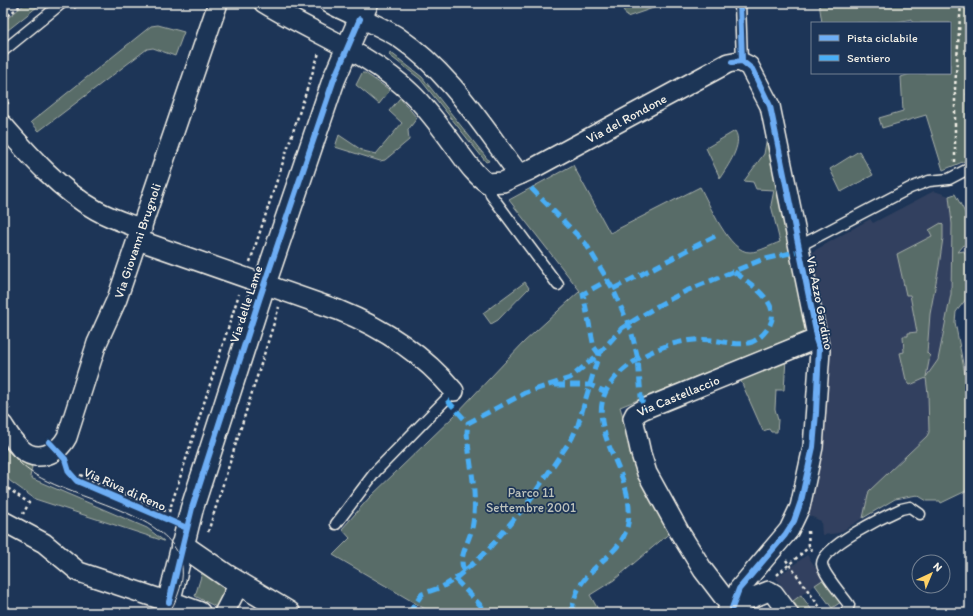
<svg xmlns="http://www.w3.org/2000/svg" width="973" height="616" viewBox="0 0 973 616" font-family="Itim,sans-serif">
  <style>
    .built { fill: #32415e }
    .green { fill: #586c67; stroke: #a6aea8 }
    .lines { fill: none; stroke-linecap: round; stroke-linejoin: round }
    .lane-casing { stroke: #f4f1e8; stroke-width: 13 }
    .street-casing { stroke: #f4f1e8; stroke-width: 22 }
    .secondary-casing { stroke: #f4f1e8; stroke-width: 25 }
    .path { stroke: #f4f1e8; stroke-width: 2.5; stroke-dasharray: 3 3; stroke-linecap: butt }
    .lane { stroke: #1d3557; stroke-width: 10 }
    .street { stroke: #1d3557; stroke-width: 19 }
    .secondary { stroke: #1d3557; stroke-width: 22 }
    .tram { stroke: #f4f1e8; stroke-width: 1 }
    .quiet { stroke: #49aef6; stroke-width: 5; stroke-dasharray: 10 5; stroke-linecap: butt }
    .cycleway-casing { stroke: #1d3557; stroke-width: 8 }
    .cycleway { stroke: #6dadf4; stroke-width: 6 }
    .labels { text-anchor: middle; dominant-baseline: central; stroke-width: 3.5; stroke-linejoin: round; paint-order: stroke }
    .street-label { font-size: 13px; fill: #f4f1e8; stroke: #1d3557 }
    .park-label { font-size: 13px; fill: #bdc2bb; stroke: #1d3557 }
  </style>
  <rect width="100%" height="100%" fill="#1d3557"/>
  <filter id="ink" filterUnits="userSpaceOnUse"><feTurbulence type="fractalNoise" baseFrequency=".025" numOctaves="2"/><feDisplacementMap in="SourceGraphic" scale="8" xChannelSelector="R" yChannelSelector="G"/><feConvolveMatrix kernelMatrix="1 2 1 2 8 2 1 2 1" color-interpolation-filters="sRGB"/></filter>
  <g filter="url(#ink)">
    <path class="built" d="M934,191L949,196L952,224L951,294L938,360L926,378L928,394L929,432L927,436L869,491L863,518L839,533L822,535L821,521L808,515L819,452L827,342L812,252L870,219L873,223Z
      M807,555L824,579L793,601L776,578Z"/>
    <path class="green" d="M26,3H42L3,34V22Z
      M620,3H668L627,17Z
      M819,3H970V91L966,94L970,100V154L965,161L943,170L926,115L882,128L879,118L903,111L901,77L912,73H950V23H912V19L893,23H822Z
      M158,25L184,32L175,56L153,48L147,49L39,131L31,122L151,26Z
      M390,52L422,77L489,161L486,162L420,79L389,55Z
      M362,73H365L390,90L379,104L356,85Z
      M400,98L417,118L408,130L409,140L385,160L380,161L335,147L339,135L363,151L376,154L402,123L389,111Z
      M735,131C744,144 727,167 720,178L706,148Z
      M767,137L809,331L620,407L639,470L672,531L614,580L590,595L600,613H432L333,555L350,538L342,529L369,498L456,414L524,342L580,291L509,200L573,165L610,233L700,187C709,203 729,253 750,252C759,252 771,245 780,242L771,205L774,190L756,189L753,182L744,181L764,154Z
      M859,151L873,175L841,192L830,169Z
      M955,194L970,222V238L958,252L964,251L970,263V294L956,312L955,322L965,374L970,385V483L966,491L941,503L940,501H927L917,495L895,499L863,518L869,491L927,436L929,432L928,394L926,378L910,385L906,380L900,353L904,352L903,336H908V333L917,332L910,295H906L897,254L932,236L929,230L941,223L943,225V238L939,266L930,314L927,353L930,356L926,377L938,360L951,294L952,224L949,196Z
      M525,282L529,288L498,320L491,324L483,313Z
      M786,359L784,390H776L775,409L778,420L777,432H771L769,429L763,431L740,379Z
      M3,434L21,458L32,467L30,477L33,479L147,528L164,541L35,499L10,481L3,472Z
      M203,570L228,584L218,608L195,596Z
      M824,579L841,602L832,608L815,585Z
      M801,595L814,613H801L793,601Z"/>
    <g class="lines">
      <g class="lane-casing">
        <path id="lane" d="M740,3L742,61
          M3,51L62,3
          M487,183L491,195L558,285
          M797,244L807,242L910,188L929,181L949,179L970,168
          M336,524L376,471L454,391
          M846,613L849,605C843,596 823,574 822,564C821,547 885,516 901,509L910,507L920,514"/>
      </g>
      <g class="street-casing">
        <g id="street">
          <path id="s1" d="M264,3C312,33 370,53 411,93C429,110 444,132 459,152C467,163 475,175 487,183L503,182L530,170L728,63L739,61L749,66L770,106L820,351L813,447L800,507L789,530L739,589L732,608"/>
          <path d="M329,3C351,15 376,23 398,37C448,71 479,121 515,169L521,174"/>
          <path d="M3,125C28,154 61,191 96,210C110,218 126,223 142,229"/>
          <path d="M138,240L338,310C383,328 423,354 454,391"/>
          <path id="s2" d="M3,425C8,433 13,442 20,448C36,464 58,454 67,437L97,343L117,299L133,252L218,3"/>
          <path d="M3,521L44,543L79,572L169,602"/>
          <path id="s3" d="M732,608L703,570L680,533L647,473L641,454L633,418L635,414L644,409L816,339"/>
          <path d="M727,612L742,602L769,591L774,594L788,613"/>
          <path d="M224,613L239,584"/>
        </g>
      </g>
      <g class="secondary-casing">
        <path id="secondary" d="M182,545L227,576L289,613
          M169,602L199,613
          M166,613L192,508L260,297L334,79L367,3"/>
      </g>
      <path class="path" d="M74,8L80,3
        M3,19L24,3
        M3,97L10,106
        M955,162V88L961,3
        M250,262L319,53
        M3,399L10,409
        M80,475L168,512
        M3,485L29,503L23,514
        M169,512L239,294
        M808,531L809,547L813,552
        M208,532L279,307
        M786,560L824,613
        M777,575L809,547"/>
      <use href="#lane" class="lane"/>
      <use href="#street" class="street"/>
      <use href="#secondary" class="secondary"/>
      <path class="tram" d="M3,441C11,453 19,464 31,472C83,508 227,517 169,613"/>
      <path class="quiet" d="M531,188L586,244L613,289L631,330L638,359L641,397L644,409
        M613,289L715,236
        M555,385H590L604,391
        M447,400L468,423
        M465,571C456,560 470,540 472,528C479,497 469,463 467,432L468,423L525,393L570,378L599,354L622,328L659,305L686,291L761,260L799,251
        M455,579L488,613
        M409,613L422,594L442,587L455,579L485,553L527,504L572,438L578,425L599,354L594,347L583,294L608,280
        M571,613C574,601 576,590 584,580C602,556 627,550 629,515C632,464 571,417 621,372C645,350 681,337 713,340C726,342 739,346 752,342C759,339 764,334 768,328C785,304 749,283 733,271"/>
      <g class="cycleway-casing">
        <path id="cycleway" d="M740,3L742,61
          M732,62L742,61L752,69L770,106L817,336L816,339L819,348L816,413L813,447L801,501L794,521L785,535L739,589L732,608
          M49,442L65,459L69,472L77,481L187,528
          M169,602L192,508L260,297L334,79L360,19"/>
      </g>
      <use href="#cycleway" class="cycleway"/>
    </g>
  </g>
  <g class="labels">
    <g class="street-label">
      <text stroke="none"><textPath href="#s1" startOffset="446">Via del Rondone</textPath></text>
      <text stroke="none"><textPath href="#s2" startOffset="294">Via Giovanni Brugnoli</textPath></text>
      <text transform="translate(820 303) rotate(79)">Via Azzo Gardino</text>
      <text transform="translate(246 304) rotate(-72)">Via delle Lame</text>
      <text stroke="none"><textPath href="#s3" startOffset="268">Via Castellaccio</textPath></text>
      <text transform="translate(125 489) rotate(24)">Via Riva di Reno</text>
    </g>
    <g class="park-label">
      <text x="531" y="492">Parco 11<tspan x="531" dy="15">Settembre 2001</tspan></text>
    </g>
  </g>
  <rect width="973" height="616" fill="none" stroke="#1d3557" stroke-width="16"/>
  <rect x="8" y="8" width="957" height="600" fill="none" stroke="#f4f1e8" stroke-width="1.5" filter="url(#ink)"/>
  <rect x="811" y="22" width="140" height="52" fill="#1d3557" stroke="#738091"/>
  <rect x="819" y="35" width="20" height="6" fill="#6dadf4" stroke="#738091"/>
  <text x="847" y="42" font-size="12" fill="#f4f1e8">Pista ciclabile</text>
  <rect x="819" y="55" width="20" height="6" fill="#49aef6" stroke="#738091"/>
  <text x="847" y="62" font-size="12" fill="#f4f1e8">Sentiero</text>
  <g transform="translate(931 574) rotate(44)"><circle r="19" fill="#1d3557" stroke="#738091"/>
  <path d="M0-3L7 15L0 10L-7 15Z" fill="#ffd166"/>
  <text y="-6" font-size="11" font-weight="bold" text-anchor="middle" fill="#f4f1e8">N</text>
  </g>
</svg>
